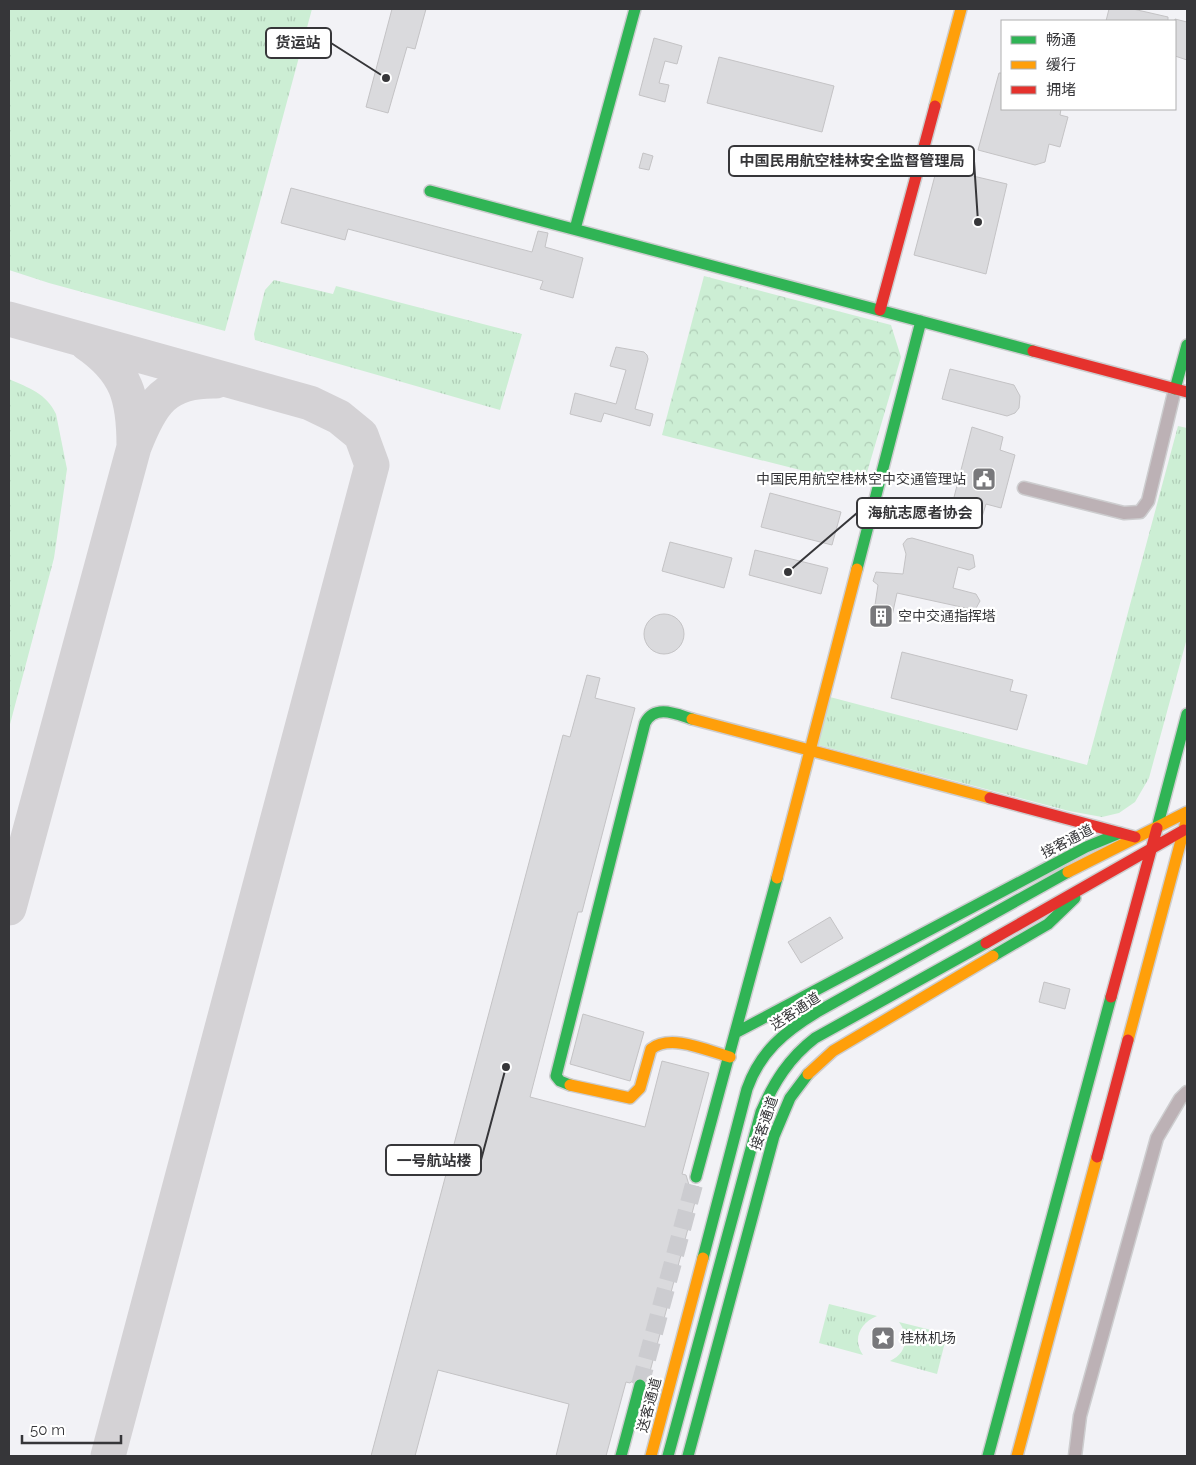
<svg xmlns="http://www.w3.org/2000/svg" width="1196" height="1465" viewBox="0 0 1196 1465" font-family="Raleway,'Noto Sans SC',sans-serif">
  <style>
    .grass { fill: url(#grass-tufts) }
    .forest { fill: url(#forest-crowns) }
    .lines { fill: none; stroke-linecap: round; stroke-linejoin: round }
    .taxiway { stroke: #d4d2d5; stroke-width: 35 }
    .building { fill: #dadadd; stroke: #c4c3c5 }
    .secondary-tunnel { stroke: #ccccd0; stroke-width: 18; stroke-dasharray: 18 9; stroke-linecap: butt }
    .street-casing { stroke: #cdcdcf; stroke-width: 15 }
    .fast-casing { stroke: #cdcdcf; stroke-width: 14 }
    .slow-casing { stroke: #cdcdcf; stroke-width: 14 }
    .jam-casing { stroke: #cdcdcf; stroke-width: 14 }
    .street { stroke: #bcb1b5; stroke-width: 12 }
    .fast { stroke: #30b455; stroke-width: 11 }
    .slow { stroke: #ff9f0a; stroke-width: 11 }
    .jam { stroke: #e5322d; stroke-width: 11 }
    .labels { text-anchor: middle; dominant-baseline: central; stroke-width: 4.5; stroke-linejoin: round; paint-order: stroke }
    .poi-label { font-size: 14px; fill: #363639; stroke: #fff; text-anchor: start }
    .street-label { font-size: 14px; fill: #363639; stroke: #fff }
    .leader { fill: none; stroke: #363639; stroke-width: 2 }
    .callout-dot { fill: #363639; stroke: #fff; stroke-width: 2 }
    .callout { fill: #fff; stroke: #363639; stroke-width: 2 }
    .callout-label { font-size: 15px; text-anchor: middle; font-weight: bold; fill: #363639 }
  </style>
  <defs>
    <pattern id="grass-tufts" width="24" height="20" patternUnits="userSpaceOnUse" patternTransform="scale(1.25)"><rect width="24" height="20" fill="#cceed4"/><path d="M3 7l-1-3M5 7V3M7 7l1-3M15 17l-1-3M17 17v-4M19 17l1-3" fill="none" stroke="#b0cdb7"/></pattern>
    <pattern id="forest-crowns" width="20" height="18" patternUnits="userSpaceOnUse" patternTransform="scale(1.25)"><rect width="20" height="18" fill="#cceed4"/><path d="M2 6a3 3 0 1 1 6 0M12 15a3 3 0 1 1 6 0" fill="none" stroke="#b0cdb7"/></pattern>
  </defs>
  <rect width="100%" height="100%" fill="#f2f2f6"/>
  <path class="grass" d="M9,9H312L225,331L49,283L9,270Z
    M274,280L333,294L336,286L522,334L500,410L255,340L254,334L265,290Z
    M9,379C29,388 46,393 56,414L67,469L54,558L9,728Z
    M1178,426L1187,428V638L1149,778L1135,802L1119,813L1102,817L1069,811L818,745L830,697L1087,765Z
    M829,1304L877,1316C860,1323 852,1339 863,1355L819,1343Z
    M899,1322L947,1334L937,1374L890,1361C906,1354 910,1337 899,1322Z"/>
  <path class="forest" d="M704,276L891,325L901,357L863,486L662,435Z"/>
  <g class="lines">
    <path class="taxiway" d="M9,319L310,403L339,417L361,435L372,465L108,1456
      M86,343C127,371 134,398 134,446
      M9,908L134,447C151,403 165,380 216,381"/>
  </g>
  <path class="building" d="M392,9H426L415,49L407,47L388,113L366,107Z
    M1109,9H1133L1168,17V21H1106Z
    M1175,19L1187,22V60L1175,56Z
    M654,38L682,46L677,64L665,61L659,83L669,85L665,102L639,95Z
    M719,57L834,86L822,132L707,103Z
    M999,73H1002V109H1061L1060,115L1068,117L1060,147L1049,144L1045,162L1035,165L978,150Z
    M643,153L653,156L649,170L639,168Z
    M938,164L956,169V172L1007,184L986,274L914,255Z
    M291,188L532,252L538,231L548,233L545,247L583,258L573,298L540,289L543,281L348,229L345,240L281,223Z
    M616,347L644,352L647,355L648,359L635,409L653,414L650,426L604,413L601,422L570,414L575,393L616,404L626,370L610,366Z
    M950,369L1014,385L1020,396L1019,408L1015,413L1007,416L942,399Z
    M972,427L1003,437L1000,450L1015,455L1001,508L986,504L982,517L951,509Z
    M770,493L841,512L832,545L761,527Z
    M912,538L973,555L975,567L969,570L958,567L953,588L976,594L980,601L975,610L897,593L890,625L878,627L872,623L870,611L875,605L878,585L873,581L876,572L903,574L906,554L903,544L907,539Z
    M670,542L732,558L724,588L662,571Z
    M755,550L828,568L821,594L749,575Z
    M644 634a20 20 0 1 1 40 0a20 20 0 1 1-40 0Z
    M902,652L1013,680L1010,691L1027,695L1017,730L891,698Z
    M587,675L600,678L595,698L635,708L582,912H578L530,1097L645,1127L662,1061L709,1073L682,1174L686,1175L689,1185L699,1187L648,1379L638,1375L630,1383L626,1382L606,1456H556L569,1404L438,1370L415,1456H371L563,735L570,737Z
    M830,917L843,938L801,963L788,942Z
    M1044,982L1070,989L1065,1009L1039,1002Z
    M583,1014L644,1032L630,1081L570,1064Z"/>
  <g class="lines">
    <path class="secondary-tunnel" d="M640,1385L696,1177"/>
    <g class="street-casing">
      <path id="street" d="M1024,488L1124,513L1140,512L1148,501L1175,389
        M1075,1456L1080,1416L1157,1138L1180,1099L1187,1092"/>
    </g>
    <g class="fast-casing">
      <path id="fast" d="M430,191L1033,351
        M575,229L635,9
        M1175,389L1187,345
        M857,569L921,321
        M1157,828L1187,714
        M993,956L1048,924L1075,898
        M737,1032L1086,847L1120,833
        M570,1085L560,1081L556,1076L645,723C655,704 676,714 692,719
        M696,1177L777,878
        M703,1258L747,1089C760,1052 784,1032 817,1012L1068,872
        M621,1456L640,1385
        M668,1456L761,1112C774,1082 789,1058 815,1038L986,943
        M688,1456L774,1136L790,1098L808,1074
        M988,1456L1111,997"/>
    </g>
    <g class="slow-casing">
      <path id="slow" d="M935,106L961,9
        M692,719L990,798
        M1068,872L1187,812
        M777,878L857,569
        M1128,1040L1187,818
        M808,1074L833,1051L993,956
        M570,1085L630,1098L640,1088L651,1049C671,1033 708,1051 730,1057
        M651,1456L703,1258
        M1017,1456L1097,1157"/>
    </g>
    <g class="jam-casing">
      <path id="jam" d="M880,310L935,106
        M1033,351L1187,392
        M990,798L1135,837
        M986,943L1184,830
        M1111,997L1157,828
        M1097,1157L1128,1040"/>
    </g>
    <use href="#street" class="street"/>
    <use href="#fast" class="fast"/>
    <use href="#slow" class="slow"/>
    <use href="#jam" class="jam"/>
  </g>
  <defs>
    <g id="civic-square" transform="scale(1.25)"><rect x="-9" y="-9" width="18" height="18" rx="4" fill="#78787b" stroke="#fff"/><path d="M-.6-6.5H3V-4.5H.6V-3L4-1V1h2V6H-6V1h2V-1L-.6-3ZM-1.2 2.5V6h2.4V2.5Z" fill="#fff"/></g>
    <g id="building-square" transform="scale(1.25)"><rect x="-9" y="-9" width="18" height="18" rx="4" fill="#78787b" stroke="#fff"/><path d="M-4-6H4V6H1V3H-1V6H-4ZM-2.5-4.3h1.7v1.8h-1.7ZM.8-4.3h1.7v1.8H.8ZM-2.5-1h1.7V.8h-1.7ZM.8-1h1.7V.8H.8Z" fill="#fff"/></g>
    <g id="sight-square" transform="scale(1.25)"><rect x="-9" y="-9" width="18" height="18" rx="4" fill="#78787b" stroke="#fff"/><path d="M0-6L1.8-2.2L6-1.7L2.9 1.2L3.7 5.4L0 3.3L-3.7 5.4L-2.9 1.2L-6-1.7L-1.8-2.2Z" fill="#fff"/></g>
  </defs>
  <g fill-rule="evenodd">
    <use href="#civic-square" x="984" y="479"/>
    <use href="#building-square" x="881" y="616"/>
    <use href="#sight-square" x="883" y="1338"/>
  </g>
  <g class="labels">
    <g class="poi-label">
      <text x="966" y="479" text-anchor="end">中国民用航空桂林空中交通管理站</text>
      <text x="898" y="616">空中交通指挥塔</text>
      <text x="900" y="1338">桂林机场</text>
    </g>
    <g class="street-label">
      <text transform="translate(1067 841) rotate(-27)">接客通道</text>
      <text transform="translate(795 1011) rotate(-33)">送客通道</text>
      <text transform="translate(764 1123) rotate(-71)">接客通道</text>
      <text transform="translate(649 1405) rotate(-75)">送客通道</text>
    </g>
  </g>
  <path class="leader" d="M386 78L331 43M978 222L974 161M788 572L857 513M506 1067L481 1160"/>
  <g class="callout-dot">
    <circle cx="386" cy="78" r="5"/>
    <circle cx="978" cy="222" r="5"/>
    <circle cx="788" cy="572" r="5"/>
    <circle cx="506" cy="1067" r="5"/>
  </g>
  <g class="callout">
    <rect x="266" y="28" width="65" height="30" rx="5"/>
    <rect x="729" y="146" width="245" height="30" rx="5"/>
    <rect x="857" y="498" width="125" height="30" rx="5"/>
    <rect x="386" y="1145" width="95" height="30" rx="5"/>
  </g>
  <g class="callout-label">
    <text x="298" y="48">货运站</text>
    <text x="852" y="166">中国民用航空桂林安全监督管理局</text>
    <text x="920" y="518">海航志愿者协会</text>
    <text x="434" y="1166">一号航站楼</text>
  </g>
  <rect width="1196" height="1465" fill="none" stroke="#363639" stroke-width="20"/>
  <rect x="1001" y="20" width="175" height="90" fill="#ffffff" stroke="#afafb0"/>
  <rect x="1011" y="36" width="25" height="8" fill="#30b455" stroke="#afafb0"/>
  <text x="1046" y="45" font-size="15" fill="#363639">畅通</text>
  <rect x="1011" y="61" width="25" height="8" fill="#ff9f0a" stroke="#afafb0"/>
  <text x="1046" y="70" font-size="15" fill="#363639">缓行</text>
  <rect x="1011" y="86" width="25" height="8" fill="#e5322d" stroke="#afafb0"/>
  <text x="1046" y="95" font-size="15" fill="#363639">拥堵</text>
  <path d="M22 1435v8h99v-8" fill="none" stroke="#363639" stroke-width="2.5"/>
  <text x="30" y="1435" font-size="15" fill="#363639" stroke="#ffffff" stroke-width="4" paint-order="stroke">50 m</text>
</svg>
